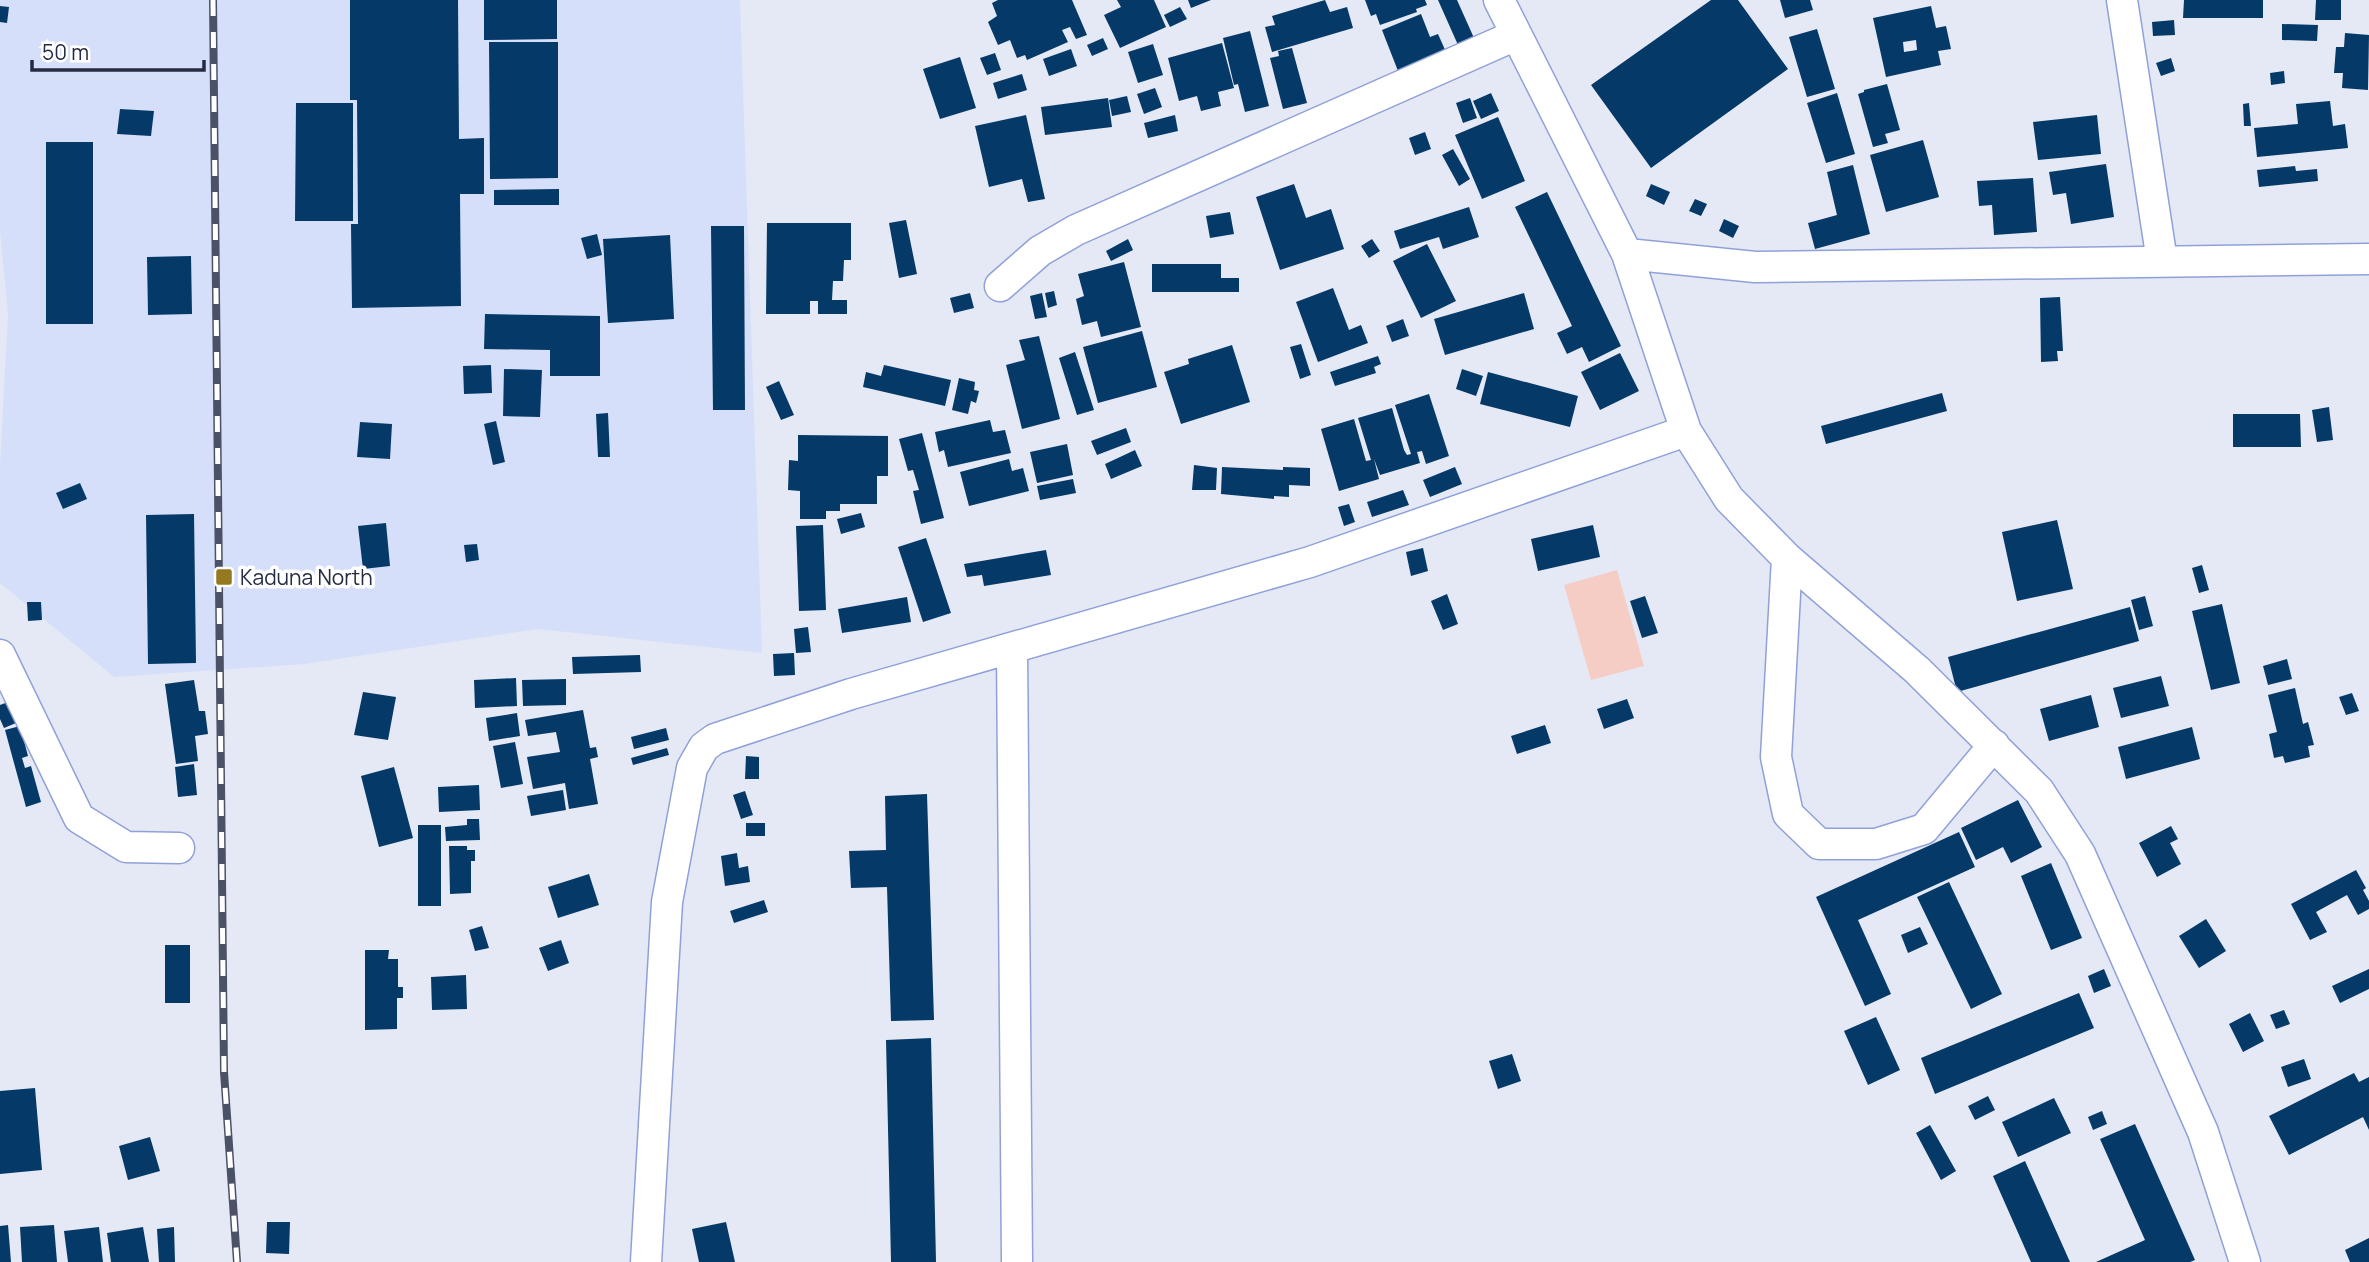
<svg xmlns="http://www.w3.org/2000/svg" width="2369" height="1262" viewBox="0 0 2369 1262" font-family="Manrope,sans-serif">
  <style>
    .built { fill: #d6dff9 }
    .green { fill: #f5cdc5 }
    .building { fill: #053967; fill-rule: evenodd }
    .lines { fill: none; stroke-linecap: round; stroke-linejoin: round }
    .minor-casing { stroke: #90a1d9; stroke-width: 33 }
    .minor { stroke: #fff; stroke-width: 30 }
    .rail-casing { stroke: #4c5266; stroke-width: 8 }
    .rail { stroke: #fff; stroke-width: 5; stroke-dasharray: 16; stroke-linecap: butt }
    .poi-dot { fill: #947920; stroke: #fff; stroke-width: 2.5 }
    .labels { text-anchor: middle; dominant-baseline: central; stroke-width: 7; stroke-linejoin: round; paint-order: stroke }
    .poi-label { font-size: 21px; fill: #252b41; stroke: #fff; text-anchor: start }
  </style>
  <rect width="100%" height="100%" fill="#e5e9f5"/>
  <path class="built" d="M0,0H740L762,653L538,629L304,664L114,677L0,583V465L8,314L0,232Z"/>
  <path class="green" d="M1617,570L1644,666L1591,680L1564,585Z"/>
  <path class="building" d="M350,0H458L459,139L484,138V194H460L461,306L352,308L351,224H358L357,100H350Z
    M484,0H557V39L484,40Z
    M998,0H1072L1087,35L1076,39L1070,27L1062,30L1068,42L1027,60L1025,55L1017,58L1010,40L998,45L988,22L997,16L992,3Z
    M1117,0H1154L1166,27L1120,48L1104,15L1121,7Z
    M1188,0H1211L1191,8Z
    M1325,0L1330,12L1347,7L1353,28L1272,52L1265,27L1275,25L1272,16Z
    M1365,0H1425L1427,5L1416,9L1417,12L1380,25L1376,14L1371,16Z
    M1438,0H1457L1474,38L1458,45Z
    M1711,0H1738L1788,69L1651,168L1591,85Z
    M1780,0H1810L1813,10L1785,18Z
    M2184,0H2263V18H2183Z
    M2316,0H2341V20H2315Z
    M0,6L9,7L7,23L0,22Z
    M1931,6L1936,28L1946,26L1951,49L1938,51L1941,65L1886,77L1873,18ZM1916,40L1917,50L1904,52L1903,42Z
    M1180,7L1187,19L1170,27L1164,15Z
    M1421,14L1430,37L1438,34L1446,52L1398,71L1382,30Z
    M2174,20L2175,35L2153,36L2152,22Z
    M2282,24L2318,25L2317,41L2282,40Z
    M1817,29L1835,89L1807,97L1789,37Z
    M1250,31L1269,106L1245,112L1238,84L1234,85L1223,38Z
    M2345,33L2369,35L2368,90L2342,88L2343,73H2334L2336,47H2344Z
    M1103,38L1108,49L1092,56L1087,45Z
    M489,42H558V178L490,179Z
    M1222,43L1234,88L1218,92L1221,106L1201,111L1197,96L1179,101L1168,58Z
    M1153,44L1163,75L1138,83L1128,52Z
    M1292,48L1307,103L1283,109L1270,58L1279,56L1278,51Z
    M1071,49L1077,66L1049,76L1043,59Z
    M995,53L1001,70L987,75L980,58Z
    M960,57L976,108L940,119L923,69Z
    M2171,58L2175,71L2161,76L2156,63Z
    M2284,71L2285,83L2271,85L2270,73Z
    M1022,74L1027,90L998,99L993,83Z
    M1887,84L1900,130L1885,134L1888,143L1873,147L1858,94L1864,92V90Z
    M1155,88L1162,107L1144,114L1137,94Z
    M1491,93L1499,111L1481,119L1473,101Z
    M1837,93L1855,154L1826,163L1807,103Z
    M1127,96L1131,112L1112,116L1109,100Z
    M1108,98L1112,127L1045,135L1041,107Z
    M1470,98L1477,118L1463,123L1456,103Z
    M2330,101L2333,126L2345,124L2348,148L2257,157L2254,128L2298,124L2296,104Z
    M296,103H353V221H295Z
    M2249,103L2251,126H2244L2243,104Z
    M120,109L154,111L151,136L117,134Z
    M1026,115L1045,199L1028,202L1022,179L989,187L975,126Z
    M1175,115L1178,131L1148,138L1144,123Z
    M2097,115L2101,154L2038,160L2033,122Z
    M1498,117L1525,181L1482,199L1455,135Z
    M1425,132L1431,149L1415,155L1409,138Z
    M1923,140L1939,197L1886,212L1870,155Z
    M46,142H93V324H46Z
    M1453,149L1470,179L1459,186L1442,155Z
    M2106,164L2114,217L2071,224L2066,193L2053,195L2049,172Z
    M1853,165L1870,234L1815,249L1808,223L1837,215L1827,172Z
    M2295,166L2296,171L2317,169L2318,181L2259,187L2257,170Z
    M2033,178L2037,232L1994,235L1992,205L1979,206L1977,181Z
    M1294,184L1306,218L1331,209L1344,249L1280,270L1256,197Z
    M1651,184L1670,192L1664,205L1646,196Z
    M559,189V205H494V190Z
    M1547,192L1621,346L1589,362L1582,347L1567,354L1557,333L1572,326L1515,207Z
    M1695,199L1707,204L1701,216L1689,211Z
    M1469,207L1479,237L1443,249L1439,237L1400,249L1394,231Z
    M1230,212L1234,234L1210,238L1206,216Z
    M1724,219L1739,226L1733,238L1719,231Z
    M906,220L917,274L899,278L889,223Z
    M767,223H851V260H844L843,281H833L832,300H847V314H818V301H810V314H766Z
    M711,226H744L745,410H713Z
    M597,234L602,255L587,259L581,238Z
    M670,235L674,319L608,323L603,239Z
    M1128,239L1133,250L1111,261L1106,251Z
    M1372,239L1380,251L1369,258L1361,246Z
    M1427,244L1456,301L1421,318L1393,261Z
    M191,256L192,314L148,315L147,257Z
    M1124,262L1141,327L1101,337L1097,321L1082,325L1076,299L1084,296L1078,274Z
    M1152,264H1221V278H1239V292H1152Z
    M1333,288L1349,330L1361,325L1368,343L1318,362L1296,302Z
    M1054,291L1057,305L1048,308L1045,293Z
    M970,293L974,308L954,313L950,298Z
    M1042,293L1047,317L1035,319L1030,296Z
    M1524,293L1534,329L1445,355L1434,319Z
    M2060,297L2063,351H2057L2058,361L2041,362L2040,298Z
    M485,314L600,316V376H550V350L484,349Z
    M1403,319L1409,336L1392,342L1386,326Z
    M1142,331L1157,387L1098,403L1083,347Z
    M1039,336L1060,419L1022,429L1006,365L1025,360L1019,340Z
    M1301,344L1311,375L1300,379L1290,347Z
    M1232,345L1250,402L1181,424L1164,372L1189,364L1188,359Z
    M1075,352L1094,410L1077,415L1059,358Z
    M1620,353L1639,391L1600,410L1581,372Z
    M1378,356L1381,364L1374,367L1376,373L1335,386L1330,372Z
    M491,365L492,393L464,394L463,366Z
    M884,365L951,380L945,406L863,387L866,372L881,376Z
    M504,369L542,370L540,417L503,416Z
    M1462,369L1483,376L1476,396L1456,389Z
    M1488,372L1578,396L1570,427L1480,404Z
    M959,378L975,382L974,390L979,391L976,403L971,401L968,414L952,410Z
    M779,381L794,415L781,420L766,387Z
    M1942,393L1947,411L1826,444L1821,426Z
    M1429,394L1449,456L1426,464L1422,451L1417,452L1420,463L1380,475L1374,459L1379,479L1339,491L1321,429L1354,419L1366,461L1371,460L1358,418L1392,408L1404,450L1407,455L1411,454L1395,405Z
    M2329,407L2333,440L2317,442L2312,410Z
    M608,413L610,457H598L596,414Z
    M2233,414H2300L2301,447H2233Z
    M990,420L993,432L1005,430L1011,453L948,467L944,450L939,452L935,432Z
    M496,421L505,462L493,465L484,424Z
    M360,422L392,424L390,459L357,457Z
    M1126,428L1131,442L1097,455L1091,441Z
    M922,433L944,518L921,524L913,491L919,490L913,470L908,471L899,439Z
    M798,435L888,436V476H877V504H840V511H826V519H800V491L788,490L789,460L798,461Z
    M1067,444L1073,475L1037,483L1030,452Z
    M1135,450L1142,466L1111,479L1105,464Z
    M1009,459L1012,471L1023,468L1029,491L969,506L960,472Z
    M1194,465L1217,468L1216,490H1192Z
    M1222,467L1283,470V467L1310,468V486L1289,485V497L1274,496V499L1221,494Z
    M1455,467L1462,484L1430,497L1423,480Z
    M1073,479L1076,493L1040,500L1037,486Z
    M80,483L87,499L63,509L56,493Z
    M1403,490L1409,505L1372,517L1367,502Z
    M1349,504L1355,522L1344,526L1338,507Z
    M861,513L865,527L841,534L837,519Z
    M194,514L196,663L148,664L146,515Z
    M2057,520L2073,589L2017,601L2002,532Z
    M386,523L390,566L363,569L358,526Z
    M823,525L826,610L799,611L796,526Z
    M1593,525L1600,557L1538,571L1531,539Z
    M926,538L951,613L923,622L898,547Z
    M477,544L479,560L466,562L464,545Z
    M1423,548L1428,571L1411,576L1406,552Z
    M1046,550L1051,575L984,586L982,575L967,577L964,564Z
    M2202,565L2209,590L2199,593L2192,568Z
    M1447,594L1458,624L1443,630L1431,601Z
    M1645,596L1658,633L1642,638L1630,601Z
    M2145,596L2153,626L2139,630L2131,600Z
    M907,597L911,622L842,633L838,609Z
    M27,602H41L42,620L28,621Z
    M2222,604L2240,683L2211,690L2192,611Z
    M2130,607L2139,641L1957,692L1948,657Z
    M808,627L811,652L796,653L794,629Z
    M794,653L795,675L774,676L773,654Z
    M640,655L641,672L573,674L572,657Z
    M2287,659L2292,679L2268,685L2263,666Z
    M2161,676L2169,706L2121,718L2113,688Z
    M516,678L517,706L475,708L474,680Z
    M566,679V705L523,706L522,680Z
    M194,680L199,711H205L208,734L195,736L198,761L176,764L165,684Z
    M2295,688L2303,724L2308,722L2314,745L2308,746L2310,757L2285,763L2283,756L2274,758L2269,734L2277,732L2268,695Z
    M363,692L396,697L388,740L354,735Z
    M2352,693L2359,711L2346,715L2339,697Z
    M2091,695L2099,727L2049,741L2040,709Z
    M1627,699L1634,718L1604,729L1597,709Z
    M8,702L16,723L4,728L0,719V705Z
    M583,710L590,748L596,747L598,757L590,759L598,804L569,809L565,783L533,789L527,757L560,752L556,732L528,736L525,720Z
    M517,713L520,736L489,741L486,718Z
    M1545,725L1551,743L1517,754L1511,736Z
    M20,726L28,756L22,758L25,768L31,766L41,802L26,807L5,730Z
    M2192,727L2200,759L2126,779L2118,747Z
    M666,728L669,740L634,749L631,737Z
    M515,742L523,784L501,788L493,746Z
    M667,748L669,755L633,765L631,758Z
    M746,756L759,757V779H745Z
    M194,764L197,795L178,797L175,767Z
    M394,767L413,838L379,847L361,776Z
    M479,785L480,810L439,812L438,787Z
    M563,790L566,810L531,816L527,796Z
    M745,791L753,815L741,819L733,795Z
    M927,794L934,1020L891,1021L887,887L851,888L849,851L886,850L885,796Z
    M2018,800L2042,847L2011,863L2003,847L1976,860L1961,828Z
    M467,819H479L480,840L446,841L445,827L467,825Z
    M746,823H765V836H746Z
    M418,825H441V906H418Z
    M2171,826L2178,839L2170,843L2181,864L2157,877L2139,843Z
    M1959,832L1975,867L1858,920L1891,994L1865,1006L1816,897Z
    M449,846H467V850H475V861H471V893L450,894Z
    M737,853L739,868L748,866L750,882L725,886L721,856Z
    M2051,863L2082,938L2051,950L2021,876Z
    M2356,870L2366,888L2363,890L2369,901V909L2358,915L2347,895L2316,912L2327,932L2310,940L2291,904Z
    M589,874L599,905L558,918L548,887Z
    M1949,882L2002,994L1971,1009L1917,897Z
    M764,900L768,912L734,923L730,911Z
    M2206,919L2226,951L2199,968L2179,936Z
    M482,926L489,948L475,951L469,930Z
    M1920,927L1928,944L1908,953L1901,935Z
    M561,940L569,963L548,971L539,948Z
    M165,945H190V1003H165Z
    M365,950H389L388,959H398V987H403V998H397V1029L365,1030Z
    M2104,969L2111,986L2094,993L2088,976Z
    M2369,969V989L2340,1003L2332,986Z
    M466,975L467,1009L432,1010L431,977Z
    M2079,993L2094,1028L1935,1094L1921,1058Z
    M2284,1010L2290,1024L2276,1029L2270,1015Z
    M2250,1013L2264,1041L2243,1052L2229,1024Z
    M1876,1017L1900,1070L1868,1085L1844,1031Z
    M931,1038L936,1262H891L886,1040Z
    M1512,1054L1521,1081L1498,1089L1489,1061Z
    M2304,1059L2311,1079L2288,1087L2281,1067Z
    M2354,1073L2359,1082L2369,1077V1130L2363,1117L2289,1155L2269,1116Z
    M35,1088L42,1170L0,1174V1091Z
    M1988,1096L1995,1110L1975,1120L1968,1106Z
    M2054,1098L2071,1133L2018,1157L2002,1122Z
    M2102,1111L2107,1124L2093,1130L2088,1117Z
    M2135,1124L2195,1260L2190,1262H2096L2145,1240L2100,1139Z
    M1930,1125L1956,1171L1941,1180L1916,1133Z
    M150,1137L160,1171L128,1180L119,1146Z
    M2025,1161L2070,1262H2031L1993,1176Z
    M267,1222H290L289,1254L266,1253Z
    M726,1222L735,1262H699L692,1229Z
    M8,1225L11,1262H0V1226Z
    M54,1225L57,1262H22L20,1227Z
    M99,1227L103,1262H68L64,1231Z
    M143,1227L149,1262H111L107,1233Z
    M174,1227L175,1262H159L157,1229Z
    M2369,1238V1262H2350L2345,1250Z"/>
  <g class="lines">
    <g class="minor-casing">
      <path id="minor" d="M1499,0L1627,254L1755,267L2369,259
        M2122,0L2162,261
        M1000,286L1040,251L1076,230L1516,35
        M1686,431L1729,499L1787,558L1917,670L2039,791L2080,854L2203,1132L2245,1262
        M1787,558L1776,757L1788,814L1819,844H1876L1924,829L1994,745
        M1012,648L1017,1262
        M0,655L79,818L126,847L179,848
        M646,1262L667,902L692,768L704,747L715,739L851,694L1310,562L1686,431L1627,254"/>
    </g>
    <use href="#minor" class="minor"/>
    <g class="rail-casing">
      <path id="rail" d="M213,0L224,1072L237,1262"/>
    </g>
    <use href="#rail" class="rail"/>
  </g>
  <rect class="poi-dot" x="215" y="568" width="18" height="18" rx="3.5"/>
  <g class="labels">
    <g class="poi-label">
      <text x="240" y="577">Kaduna North</text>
    </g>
  </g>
  <path d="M32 60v10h172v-10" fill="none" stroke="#252b41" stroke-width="3.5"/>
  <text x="42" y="60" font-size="21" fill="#252b41" stroke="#ffffff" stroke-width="5" paint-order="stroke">50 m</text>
</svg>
